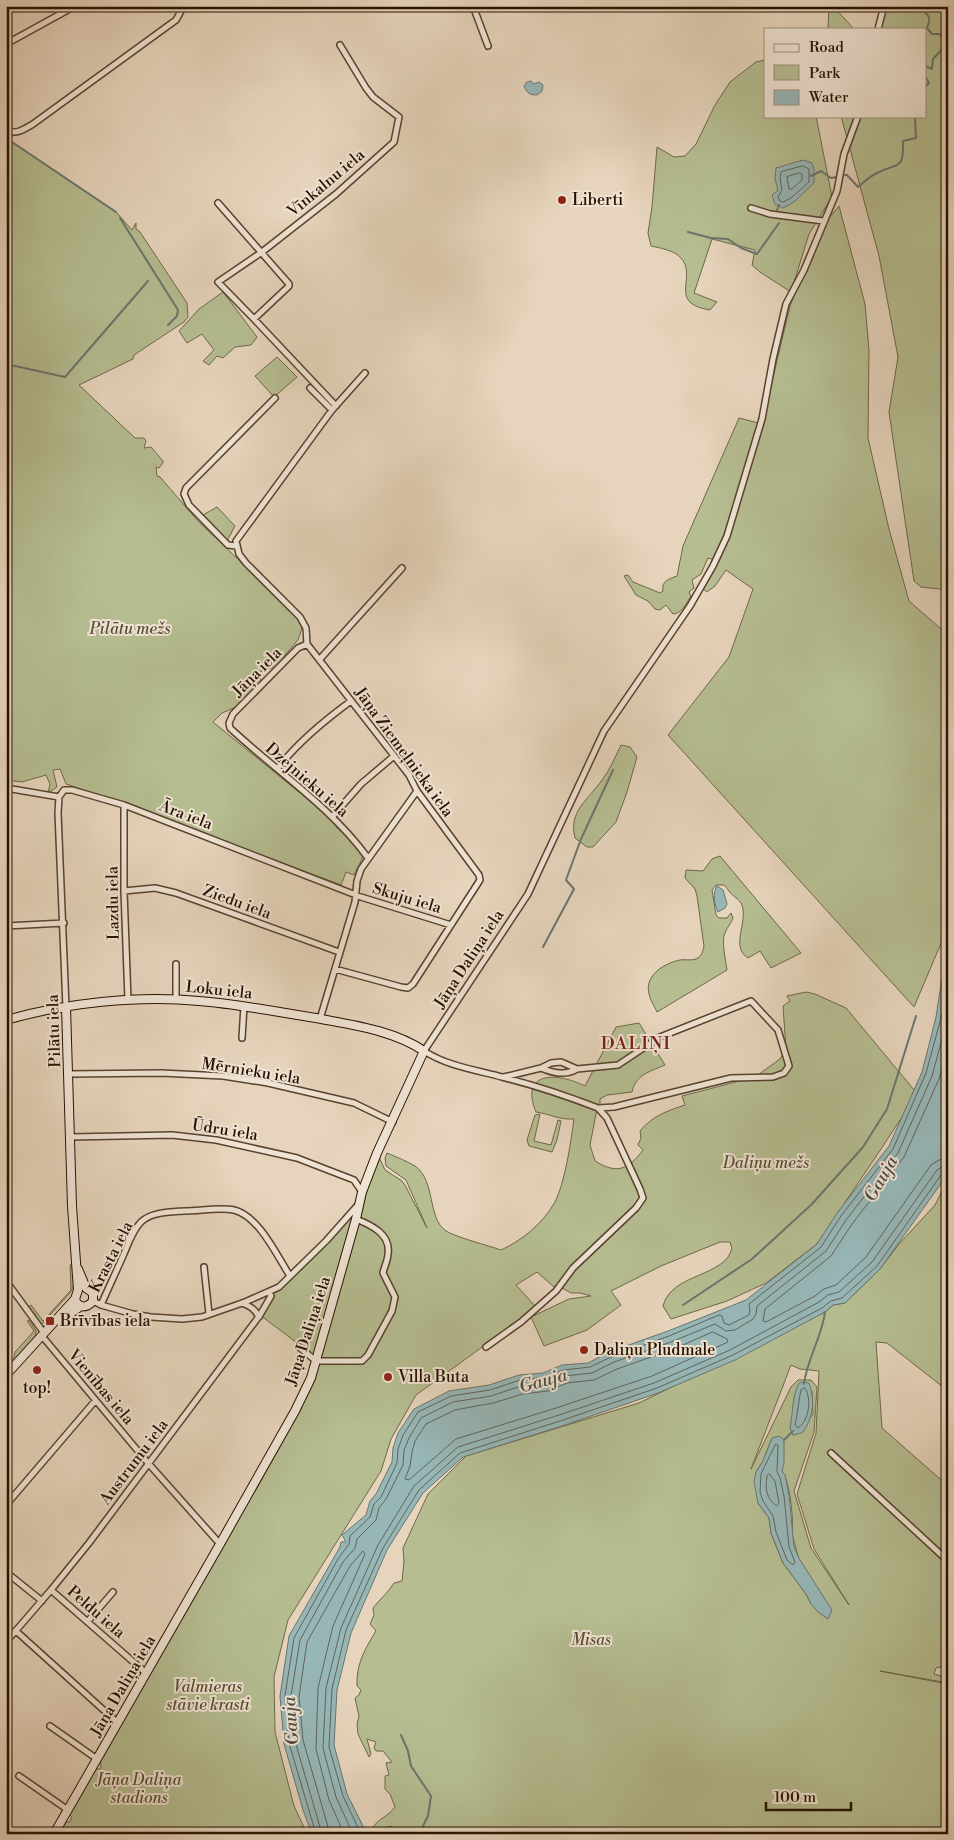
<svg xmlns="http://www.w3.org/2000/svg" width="954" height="1840" viewBox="0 0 954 1840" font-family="'Libre Bodoni',serif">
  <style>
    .green { fill: #b5bd91; stroke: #6e6748; fill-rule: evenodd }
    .water { fill: #97b7b7; stroke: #6a756e }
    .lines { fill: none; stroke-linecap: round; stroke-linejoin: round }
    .shore { stroke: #5f645c; stroke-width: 1 }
    .stream { stroke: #6a756e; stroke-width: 2 }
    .street-casing { stroke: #57422f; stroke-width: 8 }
    .secondary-casing { stroke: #271100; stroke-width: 10 }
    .street { stroke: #efe3d3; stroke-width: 5 }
    .secondary { stroke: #efe3d3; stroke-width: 8 }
    .poi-dot { fill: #8f2418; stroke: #efe3d3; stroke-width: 2 }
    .labels { text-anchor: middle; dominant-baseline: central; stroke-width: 4; stroke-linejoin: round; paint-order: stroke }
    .street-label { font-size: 16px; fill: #271100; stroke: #efe3d3 }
    .poi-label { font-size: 16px; fill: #271100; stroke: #efe3d3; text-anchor: start }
    .park-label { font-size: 16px; font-style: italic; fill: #594d33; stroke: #efe3d3 }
    .neighbourhood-label { font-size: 18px; letter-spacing: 1px; fill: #7a1f14; stroke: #efe3d3 }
    .water-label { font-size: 18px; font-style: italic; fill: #4e4b40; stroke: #efe3d3 }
  </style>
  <rect width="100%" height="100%" fill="#e6d4bc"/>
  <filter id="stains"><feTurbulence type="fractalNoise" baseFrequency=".004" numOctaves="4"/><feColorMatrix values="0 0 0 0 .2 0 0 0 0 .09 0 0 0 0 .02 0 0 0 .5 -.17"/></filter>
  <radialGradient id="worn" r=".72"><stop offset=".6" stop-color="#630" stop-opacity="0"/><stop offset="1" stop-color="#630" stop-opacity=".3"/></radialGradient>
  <path class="green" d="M829,6H833L854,29H828Z
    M887,6H948V590L921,587L914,581L889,412L898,357L879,256L841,116H925V29H881Z
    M765,60V116H816L832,197L809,234L791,292L760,272L752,265L755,250L712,239L694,293L717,302L710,310C666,303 699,276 680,257C673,250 660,248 651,246L648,233L652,207L657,147L674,157L685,156L696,144L715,105L730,82L756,62Z
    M6,138L116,212L132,230L136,223V229L140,232L187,303L188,317L184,322L134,355L133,359L79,385L135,438H144L146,441L144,448L151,447L163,461V463L159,468L156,467L157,476L160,477L198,521L290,609L303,625L298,640L285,655L280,665L260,672L261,683L243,704L222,713L213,722L327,815L338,829L353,839L363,853L362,859L354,875L346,872L341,885L126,804L66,784L60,769L53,770L57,787L48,793L50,784L46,775L22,782L6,780Z
    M839,206L865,304L869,350L868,438L889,529L909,601L948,635V927L914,1007L668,735L729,657L753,589L726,570L715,586L707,592L701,587L718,561L708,558L701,574L692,580L694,588L689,592L691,596C686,603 683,613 673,614L666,605L660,610L655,609L648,601L636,595L624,576L628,575L633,582L660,593L663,591C661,581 669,579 677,576L683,546L739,418L762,424L790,306L824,224Z
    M223,292L257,337L251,345L235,347L223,358L217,356L209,365L203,361L214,350L202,334L187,343L179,331L199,309Z
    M277,357L297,377L274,397L255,376Z
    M217,507L235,526L227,541L203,515Z
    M621,745L630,747L637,757L627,792L616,822L593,847H587L575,838C568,811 589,799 602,780C610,770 615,757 621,745Z
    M720,856L801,953L771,968L760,951L748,958C730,947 748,923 742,905C739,898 733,897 729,891C727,889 726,886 724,885H716L712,890L716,915L719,918H727L731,913L733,918C731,924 727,927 725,933C721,940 726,962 727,970L657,1012C655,1007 650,1000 649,994C644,975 665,963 680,960C685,959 691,961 696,959C702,956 703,951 704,946L697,896L695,889L685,878L686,870L703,871L712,859Z
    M806,992L815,994L846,1008L915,1091L902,1117L881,1149L817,1244L766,1283L727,1301L671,1319L663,1306C671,1273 726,1277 732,1248L730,1242H720L661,1266L611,1291L621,1305L587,1330L544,1346L531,1317L569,1299L591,1296L580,1293H571L557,1285L554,1287L537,1272L516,1285L535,1306L518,1321L416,1395L391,1439L381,1471L288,1620L274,1677L275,1732L294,1806L307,1834H57L64,1822H70L72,1817L70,1815V1812L94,1769H100L101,1766L100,1758L267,1460L317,1358L260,1315L271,1296L269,1292L279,1287L306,1261L358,1204L377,1153L385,1170L402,1181L406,1187L427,1228L406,1180L386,1166L385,1158L387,1153C396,1157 407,1161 415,1166C436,1181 427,1218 446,1231C458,1238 487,1245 501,1250C523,1240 543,1223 555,1202C565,1182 571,1142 574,1119C559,1120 550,1114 536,1112C519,1071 557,1072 585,1086L616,1027L639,1023L665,1065C651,1071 635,1075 632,1092L607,1095L600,1099V1110L597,1109L590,1145L595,1161C617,1175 629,1169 643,1150L638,1145L641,1138L640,1131C652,1116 667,1111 685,1105L682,1096L755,1077L780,1059L786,1049L783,1006L790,1001L787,996Z
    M540,1114L534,1141L551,1145L558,1120L561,1121L557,1140L552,1152L529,1146L527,1140L535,1115Z
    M948,1179V1391L887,1343L876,1342L882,1428L948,1486V1665L936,1668L934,1674L948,1678V1683L880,1671L948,1684V1834H389L391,1826L386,1828L381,1834H375L372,1829C379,1817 387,1818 395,1807L390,1794L385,1789V1776L389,1775L386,1763L392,1762L383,1751H376L374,1748L376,1742L367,1739L371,1754L369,1757L358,1734L357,1724L359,1716L355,1698L359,1695L361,1690L357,1686C356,1664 365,1649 376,1631L370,1624L374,1615L373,1608C380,1599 388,1593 394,1583L402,1581L404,1561L403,1548L428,1494L466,1456L639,1403L825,1312L833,1305L845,1303L880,1269L899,1244L935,1205ZM791,1365L800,1369L819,1371L816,1433L797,1494L814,1549L849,1605L811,1548L794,1491L814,1432L817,1387L811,1380H798L791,1387L751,1469ZM812,1391L813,1414L798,1433L793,1435L790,1428L794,1412V1397ZM772,1438L784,1450L782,1471C790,1481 794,1522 792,1534L811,1604L806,1594L783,1563L771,1533L769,1518L758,1503L756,1472L763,1461Z
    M70,1265H73L74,1285L70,1293L41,1325L29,1307L31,1305L43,1321L71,1290Z
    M29,1320L36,1331L35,1339L6,1368V1366L14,1357L15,1352L34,1331L27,1321Z"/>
  <path class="water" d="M531,81L534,84L539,82L543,85L542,91L537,95C529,95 527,93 524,86L527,82Z
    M803,160L812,163L814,169V183L794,202L783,208L775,204L772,195L778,191L775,178L776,168Z
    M717,886L723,890L727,904L725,908L718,912C715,906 712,893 717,886Z
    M948,961V1171L945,1178L880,1269L845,1303L833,1305L825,1312L735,1360L658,1393L562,1426L463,1457L423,1493L387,1550L351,1633L337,1690L334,1745L347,1794L367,1834H312L303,1810L284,1744L280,1696L289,1636L340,1547L341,1542H346L342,1535L366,1515L370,1501L376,1494L392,1462L393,1448L398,1433L414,1409L449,1391L489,1385L519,1375L543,1373L562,1365L588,1363L609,1352L668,1331L746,1300L817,1244L837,1213L889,1146L922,1072L936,1017L942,978Z
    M804,1382L809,1383C815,1401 814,1417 802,1433L793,1435L790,1428C793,1413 792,1396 799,1383Z
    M779,1436L784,1440V1464L782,1471L785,1475L789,1495L794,1547L800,1560L832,1610L828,1619L818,1612L811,1604L806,1594L783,1563L771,1533L769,1518L758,1503L754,1482L756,1472L763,1461L772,1438Z"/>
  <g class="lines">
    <path class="shore" d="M803,166L809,169V182L791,198L783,202L780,201L778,197L782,190L780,178L781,172Z
      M799,173L802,174V180L792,189H789L787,177Z
      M948,1047L939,1079L904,1157L852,1224L831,1256L765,1309L763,1321L766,1322L815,1296L824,1289L836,1285L866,1257L931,1165L939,1160L948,1159
      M713,1332L727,1339L728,1342L652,1376L556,1408L456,1439L409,1480L405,1479L410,1466L412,1452L415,1441L426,1424L455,1410L493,1403L523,1394L548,1391L567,1383L594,1380L617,1369L674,1349Z
      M805,1388C812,1399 809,1421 798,1428L795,1425C798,1414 798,1402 801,1390Z
      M776,1444L778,1445L777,1472L780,1478L784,1496L789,1547L795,1562L793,1565L787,1560L776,1532L773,1516L763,1501L760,1492L761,1474Z
      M769,1474L775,1481L779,1503L777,1506C766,1499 765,1488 767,1476Z
      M316,1834L289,1743L285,1696L294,1638L338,1559L349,1544L350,1536L370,1517L374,1504L381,1497L397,1463L398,1449L403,1435L418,1412L451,1396L490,1390L520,1380L545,1377L564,1370L590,1367L611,1357L669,1336L719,1315L722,1316L724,1323L729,1325L749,1315L750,1311L749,1304L821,1247L841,1216L893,1149L926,1073L941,1018L948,978
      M322,1834L295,1741L291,1696L300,1640L343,1562L355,1548L357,1539L376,1520L379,1508L386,1499L403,1465L404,1450L409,1438L421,1418L453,1402L491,1396L521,1386L546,1383L565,1376L592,1373L614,1362L671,1342L715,1324L726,1331L735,1330L753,1319L756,1314L757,1306L826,1251L846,1220L898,1153L932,1076L948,1017
      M330,1834L303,1740L299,1697L307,1642L350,1566L363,1551L365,1554L333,1626L318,1688L316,1749L329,1800L344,1834
      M353,1834L336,1797L323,1748L326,1688L341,1628L378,1545L414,1486L458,1447L559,1415L654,1383L730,1350L819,1302L828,1295L839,1292L872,1262L937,1170L942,1167L948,1166
      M361,1834L343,1796L329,1747L332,1689L346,1630L383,1548L419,1490L460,1453L560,1421L657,1388L733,1355L822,1308L831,1301L842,1298L877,1266L941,1175L948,1172"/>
    <path class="stream" d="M920,6C926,17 933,13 927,28L932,34H940
      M925,66L932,69L933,59L947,44L940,34L948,37
      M925,76L929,83L925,87
      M6,138L116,212
      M845,175H847L858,187C864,182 870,176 877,173C897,162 904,172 903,141L916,138L915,118L917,116
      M811,176L821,171L831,178L837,177
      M777,210L779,205
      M120,218L178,310L177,316L168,325
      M688,232L711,238L728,239L741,248L757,254L779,223
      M6,364L65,377L148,281
      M543,947L574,889L566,880L581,839L613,770
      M683,1305L752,1259L812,1204L863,1147L887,1109L916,1016
      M804,1384C807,1359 822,1337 825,1312
      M784,1440L793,1431
      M401,1735L408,1751L411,1766L431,1796L428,1816L423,1826L425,1834"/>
    <g class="street-casing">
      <path id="street" d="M315,6V7
        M473,6L488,46
        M878,29L884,6
        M6,44L75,6
        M6,129C16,136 24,129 33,124L176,20L181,11L178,6
        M218,203L289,284V286L254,319L336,406
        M751,208L770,214L823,221
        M254,319L218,282L262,252L336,194L394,142L399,117L373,97L366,88L340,45
        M310,388L332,410
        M236,546L228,545L189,505L184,494L186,488L275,398
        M307,644L409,775L417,791L479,875L480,880L413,984L408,988L401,987L335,969
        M307,644L306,628L300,617L246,563L239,554L236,541L332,410L365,373
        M307,644L298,648L233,714L229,723L230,728C276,771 330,806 368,858
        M320,659L402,568
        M278,768C298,742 325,720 351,701
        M6,788L59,797L64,790H72L124,805L361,897L451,925
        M59,797L58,813L66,1007
        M124,805V891L128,1000
        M332,817L361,784L394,756
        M124,891L155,888L176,893L339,952
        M6,926L64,923
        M176,964V1000
        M6,996L9,1019
        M320,1019L355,902L357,881L361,869L417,791
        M242,1038L244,1006
        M577,1069L618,1065L660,1037L751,1001L778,1030L789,1066L784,1073L773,1077L731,1078L614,1107L598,1108
        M69,1074L161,1073L223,1076L268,1083L354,1103L393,1122
        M504,1077L541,1068L551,1063L561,1062L577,1069C565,1076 553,1073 541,1068
        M71,1137L172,1135L216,1140L297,1158L354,1180L362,1192
        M204,1267L209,1314
        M6,1281L44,1333
        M93,1301L101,1305L133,1314L151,1317L182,1319L202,1317L245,1302L279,1287L326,1241L358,1205
        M242,1303C250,1306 255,1309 259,1317
        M101,1305C108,1289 116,1272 123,1256C128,1245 132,1231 141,1222C151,1212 171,1212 184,1211C200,1211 219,1207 234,1210C259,1216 277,1256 290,1276
        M42,1336L148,1463L220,1544
        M299,1347L316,1361H362L368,1355L392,1311L395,1297L383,1273C384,1267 388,1260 388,1254C391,1234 371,1225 356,1219
        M486,1347L521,1322L556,1291L573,1268L636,1208L643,1198L640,1189L607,1118L598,1108C567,1096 534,1085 502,1077C476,1070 447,1066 424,1051L528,894L604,731L690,606L713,566L727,536L762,419L773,359L786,304L804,270L837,191L844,154L858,116
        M831,1453L948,1561
        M6,1505L95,1401
        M6,1572L42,1601
        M51,1590L146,1673
        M88,1621L113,1592
        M16,1631L118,1723
        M6,1642L51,1590L89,1543L260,1315L271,1296L269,1292
        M50,1726L97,1759
        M19,1776L68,1810"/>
    </g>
    <g class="secondary-casing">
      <path id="secondary" d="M6,1020C65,1003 138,995 199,1001C238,1004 277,1012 316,1018C352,1025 393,1030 424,1051L377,1153L362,1192L356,1219L311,1378L295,1411L220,1544L54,1834
        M75,1299C78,1309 87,1308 93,1301V1293L86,1288L78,1269
        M60,1321L81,1306
        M6,1375L75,1299L78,1290L72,1206L66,1007"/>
    </g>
    <use href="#street" class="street"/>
    <use href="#secondary" class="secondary"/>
  </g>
  <g class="poi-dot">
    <circle cx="562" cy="200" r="5"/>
    <rect x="45" y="1316" width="10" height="10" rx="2.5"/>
    <circle cx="584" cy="1350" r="5"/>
    <circle cx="37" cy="1370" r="5"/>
    <circle cx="388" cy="1377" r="5"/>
  </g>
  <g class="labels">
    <g class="street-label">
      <text transform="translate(326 183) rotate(-40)">Vīnkalnu iela</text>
      <text transform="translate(257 672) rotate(-45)">Jāņa iela</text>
      <text transform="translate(404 752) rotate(54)">Jāņa Ziemeļnieka iela</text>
      <text transform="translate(307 780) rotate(41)">Dzejnieku iela</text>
      <text transform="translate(186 815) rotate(21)">Āra iela</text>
      <text transform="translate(407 898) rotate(17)">Skuju iela</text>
      <text transform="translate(237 902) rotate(20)">Ziedu iela</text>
      <text transform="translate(113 903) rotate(-91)">Lazdu iela</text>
      <text transform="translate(469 959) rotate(-57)">Jāņa Daliņa iela</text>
      <text transform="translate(219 990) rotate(6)">Loku iela</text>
      <text transform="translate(54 1031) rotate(-92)">Pilātu iela</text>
      <text transform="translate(251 1071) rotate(9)">Mērnieku iela</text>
      <text transform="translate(225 1130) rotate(9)">Ūdru iela</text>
      <text transform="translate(111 1257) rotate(-63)">Krasta iela</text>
      <text transform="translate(308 1331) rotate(-72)">Jāņa Daliņa iela</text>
      <text transform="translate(101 1387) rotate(50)">Vienības iela</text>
      <text transform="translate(134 1462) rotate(-53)">Austrumu iela</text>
      <text transform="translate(96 1612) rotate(41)">Peldu iela</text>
      <text transform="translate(123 1686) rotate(-60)">Jāņa Daliņa iela</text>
    </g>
    <g class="poi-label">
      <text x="572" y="200">Liberti</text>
      <text x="60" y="1321">Brīvības iela</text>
      <text x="594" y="1350">Daliņu Pludmale</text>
      <text x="398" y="1377">Villa Buta</text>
      <text x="37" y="1388" text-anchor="middle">top!</text>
    </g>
    <g class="park-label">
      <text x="130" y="629">Pilātu mežs</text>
      <text x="766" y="1163">Daliņu mežs</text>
      <text x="591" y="1640">Misas</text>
      <text x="208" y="1687">Valmieras<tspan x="208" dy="18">stāvie krasti</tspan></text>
      <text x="139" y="1780">Jāņa Daliņa<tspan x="139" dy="18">stadions</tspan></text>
    </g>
    <g class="neighbourhood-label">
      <text x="636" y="1043">DALIŅI</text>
    </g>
    <g class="water-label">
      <text transform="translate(881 1179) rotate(-60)">Gauja</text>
      <text transform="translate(543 1381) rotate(-15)">Gauja</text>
      <text transform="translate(291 1721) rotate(-94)">Gauja</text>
    </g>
  </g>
  <rect width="954" height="1840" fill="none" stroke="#e6d4bc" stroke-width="25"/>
  <rect x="8" y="8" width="939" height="1825" fill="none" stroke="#271100" stroke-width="2.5"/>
  <rect x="12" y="12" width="929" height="1815" fill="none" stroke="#271100"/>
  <rect x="764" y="28" width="162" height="90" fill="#efe3d3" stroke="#9f8f7f"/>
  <rect x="774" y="44" width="25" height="8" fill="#efe3d3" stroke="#9f8f7f"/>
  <text x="809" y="52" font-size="15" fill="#271100">Road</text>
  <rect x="774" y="65" width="25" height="15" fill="#b5bd91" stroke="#9f8f7f"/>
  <text x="809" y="78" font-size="15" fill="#271100">Park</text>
  <rect x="774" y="90" width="25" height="15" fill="#97b7b7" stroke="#9f8f7f"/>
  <text x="809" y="102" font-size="15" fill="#271100">Water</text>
  <path d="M766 1802v8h85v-8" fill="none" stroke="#271100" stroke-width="2.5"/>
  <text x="774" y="1802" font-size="15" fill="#271100" stroke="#efe3d3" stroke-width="4" paint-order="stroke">100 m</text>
  <rect width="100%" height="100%" filter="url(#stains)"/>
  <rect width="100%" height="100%" fill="url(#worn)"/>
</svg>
